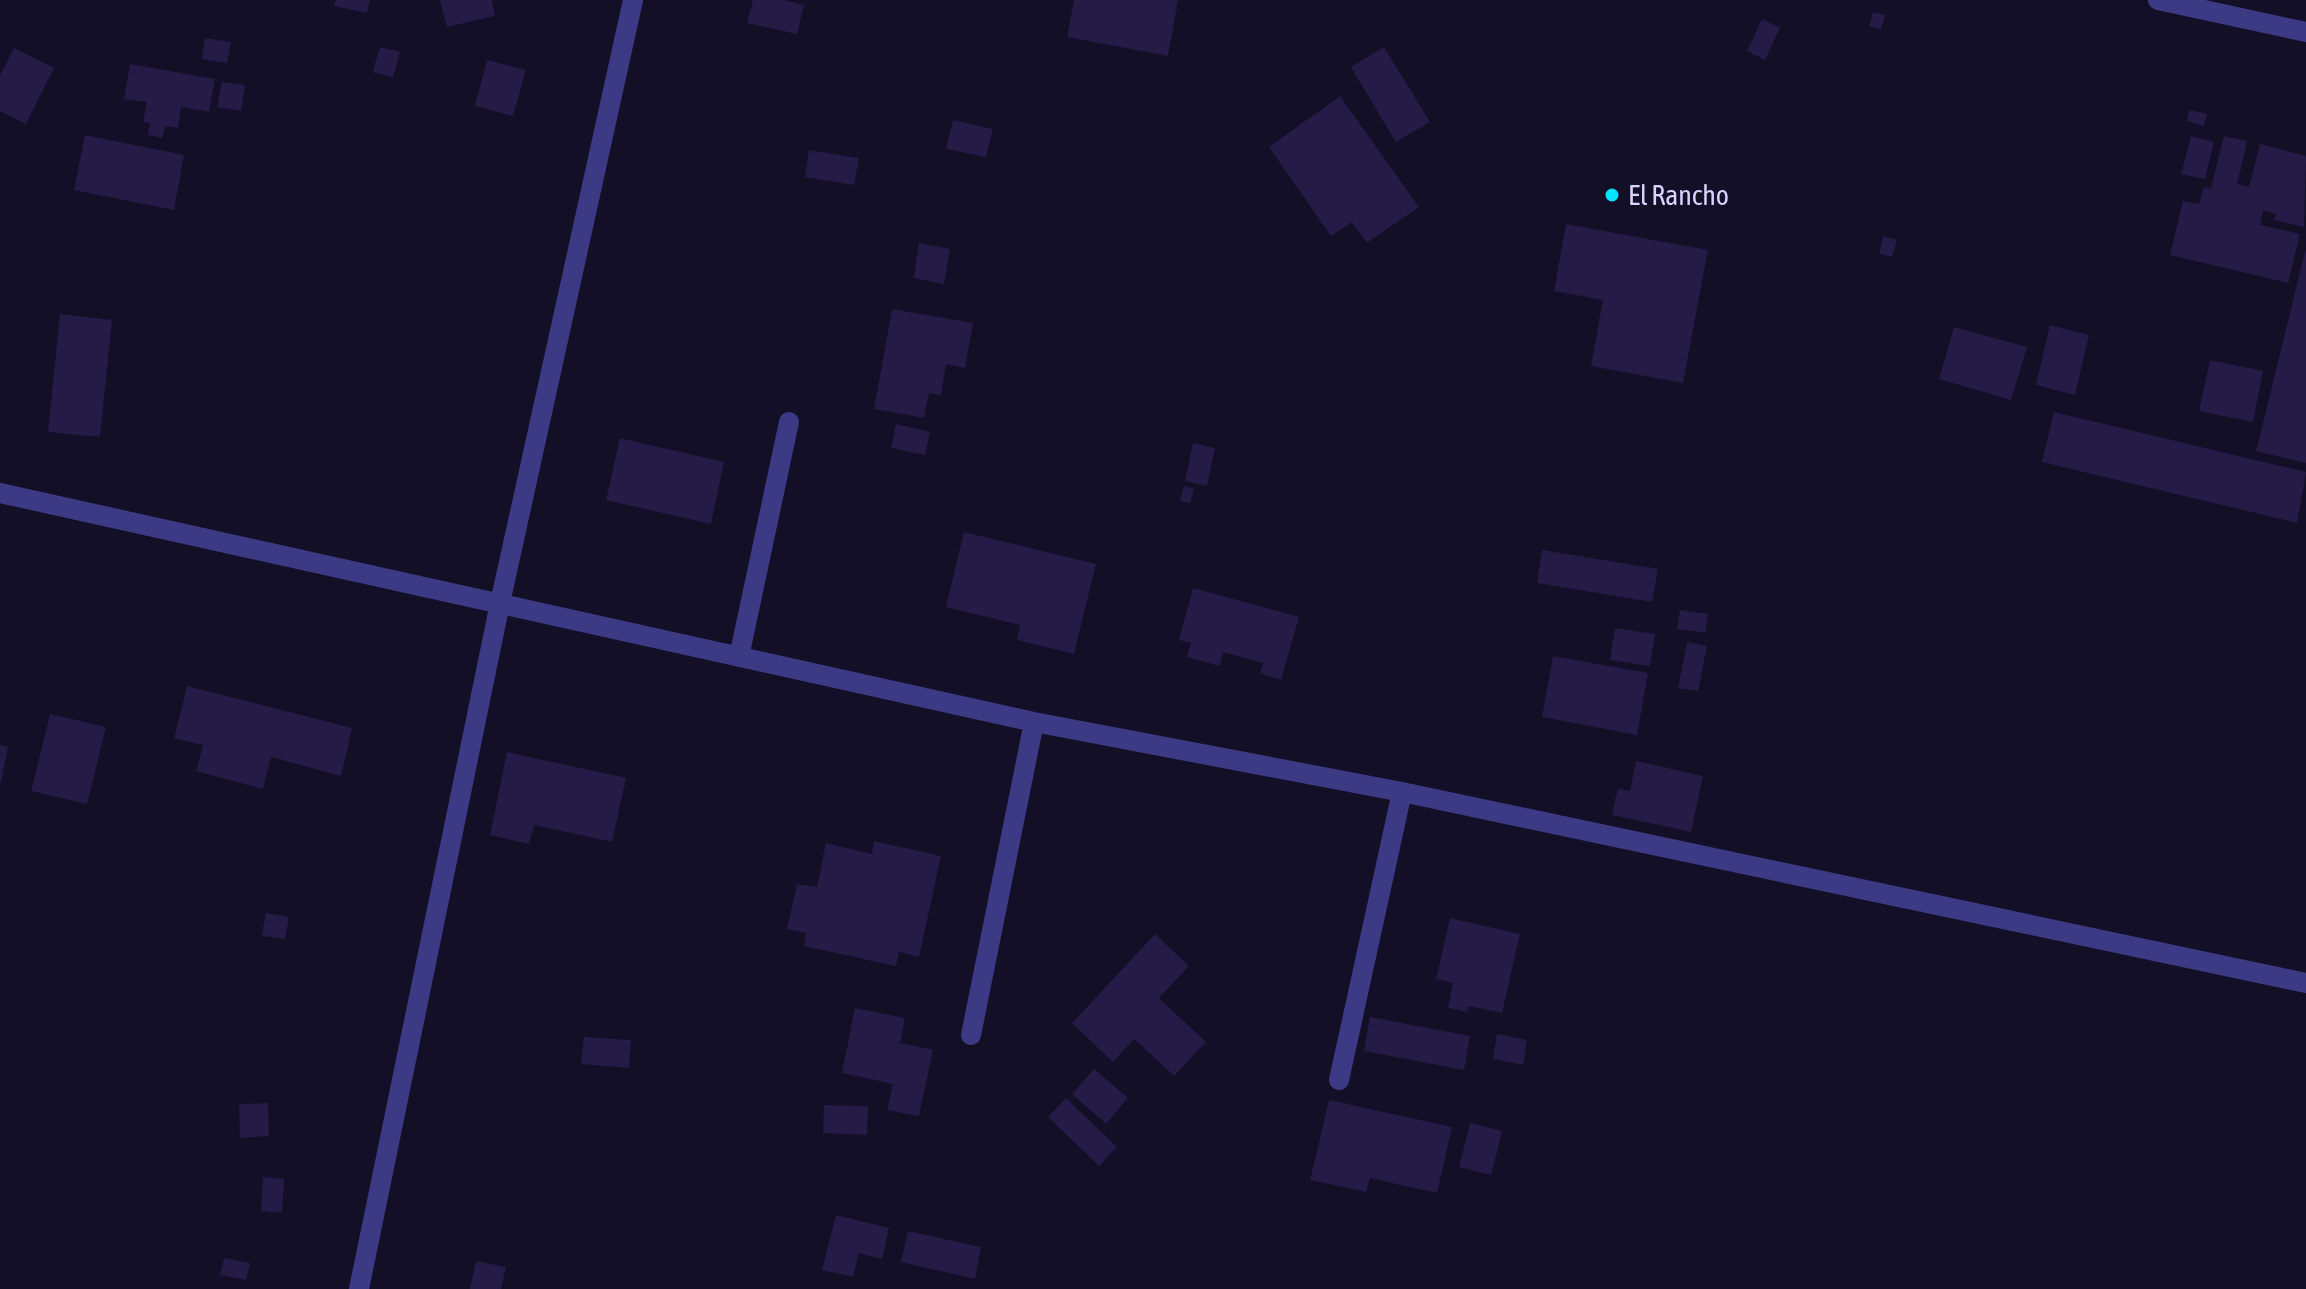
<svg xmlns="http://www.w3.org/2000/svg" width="2306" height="1289" viewBox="0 0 2306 1289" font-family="'Asap Condensed',sans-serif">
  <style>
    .building { fill: #241b47 }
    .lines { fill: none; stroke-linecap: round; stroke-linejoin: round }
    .minor { stroke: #3d3a85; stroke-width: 20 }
    .poi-dot { fill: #00e5ff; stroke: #130f26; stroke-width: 3 }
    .labels { text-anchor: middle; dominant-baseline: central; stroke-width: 7; stroke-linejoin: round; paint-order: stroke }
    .poi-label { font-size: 28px; fill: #d9d4ff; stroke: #130f26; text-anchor: start }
  </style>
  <rect width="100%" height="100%" fill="#130f26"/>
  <path class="building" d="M336,0H370L367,13L334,6Z
    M440,0H492L495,16L447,27Z
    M753,0H784L804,5L797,34L747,23Z
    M1074,0H1178L1168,56L1067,37Z
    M1873,12L1885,15L1881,29L1869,26Z
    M1762,19L1780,28L1765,60L1747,51Z
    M205,38L231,42L227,63L202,59Z
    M380,47L400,52L393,77L373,72Z
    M1384,47L1430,122L1396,142L1351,67Z
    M14,48L54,68L26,124L0,111V75Z
    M487,60L526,70L513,116L475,106Z
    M130,64L215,79L209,112L181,107L178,128L165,126L162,138L148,135L150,123L143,122L147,102L124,99Z
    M222,82L245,85L241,111L217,107Z
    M1340,96L1419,207L1367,243L1352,222L1331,236L1269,147Z
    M2189,110L2207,114L2204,126L2187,121Z
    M953,120L993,129L986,157L946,149Z
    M85,135L184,155L174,210L74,190Z
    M2191,136L2214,142L2205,179L2181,174Z
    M2224,136L2247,141L2237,184L2249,187L2260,144L2306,156L2304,227L2274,220L2276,214L2263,210L2260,225L2300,234L2288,283L2170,255L2183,201L2199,204L2204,187L2211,188Z
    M809,150L859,158L854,185L805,177Z
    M1566,224L1708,250L1683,383L1591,366L1603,300L1554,291Z
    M1883,236L1897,240L1892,257L1879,254Z
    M919,243L950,249L944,284L914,278Z
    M2305,252H2306V463L2256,451Z
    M892,309L973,323L965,368L946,364L941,395L929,393L924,418L874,409Z
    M60,314L112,320L100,437L48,432Z
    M2050,325L2089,335L2075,395L2036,385Z
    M1954,327L2027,347L2011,400L1939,379Z
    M2210,360L2263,371L2253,422L2199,411Z
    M2054,412L2306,472L2297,523L2042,462Z
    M896,424L930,432L925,455L891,448Z
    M620,438L724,462L711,524L606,500Z
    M1193,443L1215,448L1207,486L1185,481Z
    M1184,486L1194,489L1190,503L1180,501Z
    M964,532L1096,564L1074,654L1017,640L1020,625L946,607Z
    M1542,550L1658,569L1652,602L1537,583Z
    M1193,588L1299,617L1281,680L1260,673L1263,663L1223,652L1220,666L1187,657L1191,643L1179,640Z
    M1680,610L1708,614L1705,633L1677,629Z
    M1615,628L1655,634L1650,666L1610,660Z
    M1687,642L1707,646L1698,691L1678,688Z
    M1553,656L1648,673L1637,735L1542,717Z
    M187,686L352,728L341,776L271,757L263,789L196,771L203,745L174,738Z
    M50,714L106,727L87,804L31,791Z
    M0,745L8,747L1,783L0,782Z
    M507,752L626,778L612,842L534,825L529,844L490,835Z
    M1636,761L1703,776L1691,832L1612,815L1618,788L1630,791Z
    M874,841L941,856L919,957L899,952L896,966L804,946L806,933L787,929L797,884L817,887L826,843L872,854Z
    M266,913L289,917L285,939L262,936Z
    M1450,918L1520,934L1502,1013L1468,1006L1467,1012L1448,1008L1453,983L1436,979Z
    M1155,934L1189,966L1159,998L1206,1042L1174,1076L1134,1039L1113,1062L1072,1023Z
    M855,1008L905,1018L900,1043L933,1050L919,1116L887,1110L893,1084L842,1073Z
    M1370,1017L1470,1036L1464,1070L1364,1051Z
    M1497,1034L1527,1040L1523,1065L1493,1059Z
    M584,1037L631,1040L629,1068L581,1064Z
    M1094,1069L1128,1098L1106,1124L1072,1094Z
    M1066,1098L1117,1147L1099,1166L1048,1117Z
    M1329,1100L1452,1127L1437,1193L1370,1178L1366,1192L1310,1180Z
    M268,1103L269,1136L240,1138L239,1104Z
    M824,1105L868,1106L867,1135L823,1133Z
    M1470,1123L1502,1131L1491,1175L1459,1167Z
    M263,1177L284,1179L282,1213L261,1211Z
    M836,1215L889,1228L882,1259L859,1253L853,1277L822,1270Z
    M908,1231L981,1247L975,1279L901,1262Z
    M224,1258L250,1263L246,1280L220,1275Z
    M476,1261L506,1267L501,1289H470Z"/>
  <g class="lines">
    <path class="minor" d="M2158,0L2306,32
      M0,493L1034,722L1402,792L2306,983
      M739,657L789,422
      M971,1035L1034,722
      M1339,1080L1402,792
      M359,1289L500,603L633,0"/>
  </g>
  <circle class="poi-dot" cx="1612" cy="195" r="8"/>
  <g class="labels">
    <g class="poi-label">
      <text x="1628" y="195">El Rancho</text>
    </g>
  </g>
</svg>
